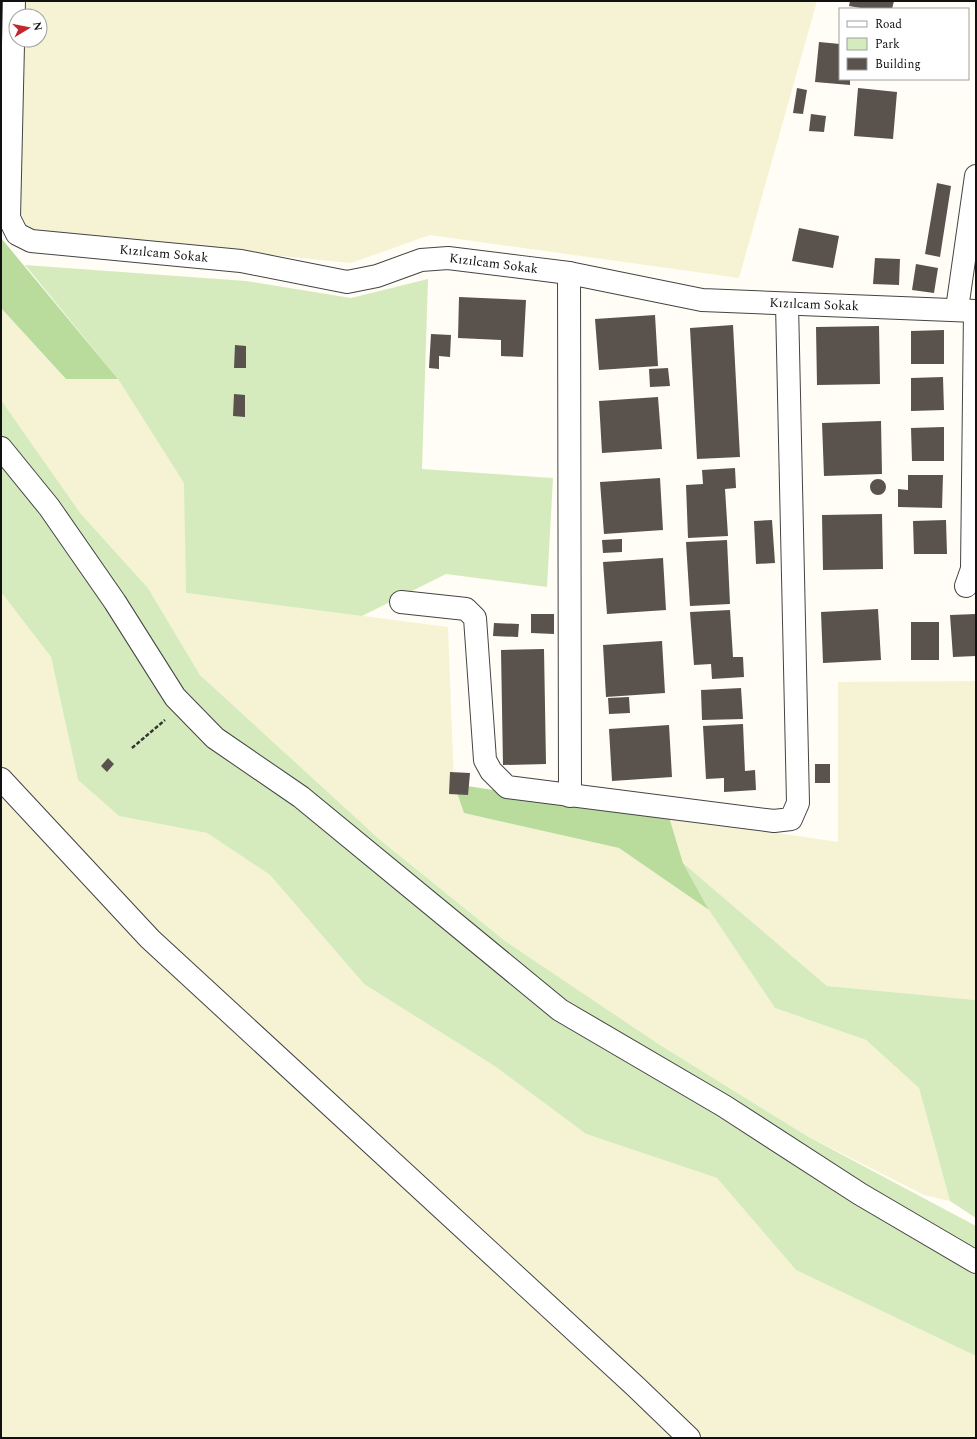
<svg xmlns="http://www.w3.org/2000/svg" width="977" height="1439" viewBox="0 0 977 1439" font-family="Spectral,serif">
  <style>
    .farmland { fill: #f6f3d4; fill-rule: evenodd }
    .green { fill: #d5ebbd }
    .forest { fill: #b9dc9c }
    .building { fill: #5a524d }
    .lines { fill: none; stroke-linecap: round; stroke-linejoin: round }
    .street-casing { stroke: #444; stroke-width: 24 }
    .path { stroke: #333; stroke-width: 2.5; stroke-dasharray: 4 2; stroke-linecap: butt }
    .street { stroke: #fff; stroke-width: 22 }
    .labels { text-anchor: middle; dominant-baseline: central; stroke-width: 4; stroke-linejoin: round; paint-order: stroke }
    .street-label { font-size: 13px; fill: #111; stroke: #fff }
  </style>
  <rect width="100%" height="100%" fill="#fffdf5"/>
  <path class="farmland" d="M1,1H817L739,278L430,235L351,263L1,228ZM16,16H40V40H16Z
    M1,308L66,379H118L185,483L186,593L448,627L454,784L464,813L619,848L709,910L775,1008L866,1040L919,1088L950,1201L924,1195L807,1136L660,1045L505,941L379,839L200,675L148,588L81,514L1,400Z
    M1,592L51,657L78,780L119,816L207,833L270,875L364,984L496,1067L586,1134L717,1178L796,1270L976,1356V1438H1Z
    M976,681V1000L827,986L683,863L669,817L838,842V682Z"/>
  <path class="green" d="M25,265L246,281L351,298L428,279L422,469L553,478L547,587L446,574L362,616L186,593L184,483L118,379Z
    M1,400L81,514L148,588L200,675L379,839L505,941L660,1045L807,1136L976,1226V1356L796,1270L717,1178L586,1134L496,1067L364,984L270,875L207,833L119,816L78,780L51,657L1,592Z
    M683,863L827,986L976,1000V1218L950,1201L919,1088L866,1040L775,1008L709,910Z"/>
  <path class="forest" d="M1,238L118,379H66L1,308Z
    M454,784L669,817L683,863L709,910L619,848L464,813Z"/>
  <path class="building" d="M850,1H894L892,9H867L849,6Z
    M819,42L840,44V79H850V85L815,82Z
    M797,88L807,90L803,114L793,113Z
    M858,88L897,92L893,139L854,136Z
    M811,114L826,116L824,132L809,131Z
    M937,183L951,186L940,257L925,254Z
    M799,228L839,236L833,268L792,261Z
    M875,258L900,259L899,285L873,284Z
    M916,264L938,268L934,293L912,290Z
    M459,297L526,300L523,357L501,356V340L458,338Z
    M655,315L658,366L599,370L595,319Z
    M733,325L740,457L697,459L690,328Z
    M879,326L880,384L817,385L816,327Z
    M944,330V364H911V331Z
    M431,334L451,335L450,357L439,356V369L429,368Z
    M235,345L246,346V368H234Z
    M668,368L670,386L650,387L649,369Z
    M943,377L944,410L911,411V378Z
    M234,394L245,395V417L233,416Z
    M658,397L662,449L602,453L599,401Z
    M881,421L882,474L824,476L822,423Z
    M944,427V461H912L911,428Z
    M735,468L736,488L725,489L728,536L688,538L686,485L703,484L702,470Z
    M908,475H943L942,508L898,507V489L908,490Z
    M660,478L663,530L604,534L600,482Z
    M870 487a8 8 0 1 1 16 0a8 8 0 1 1-16 0Z
    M882,514L883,569L823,570L822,515Z
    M772,520L775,563L756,564L754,521Z
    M946,520L947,554H914L913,521Z
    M622,539V552L603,553L602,540Z
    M727,540L730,604L690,606L686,542Z
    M663,558L666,610L607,614L603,562Z
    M878,609L881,660L823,663L821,612Z
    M730,610L733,657H743L744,677L712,679L711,664L694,665L690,612Z
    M531,614H554V634L531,633Z
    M976,614V656L953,657L950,615Z
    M911,622H939V660H911Z
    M494,623L519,624L518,637L493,636Z
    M662,641L665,693L606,697L603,645Z
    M544,649L546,764L503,765L501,650Z
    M741,688L743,719L702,720L701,690Z
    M629,697L630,713L609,714L608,698Z
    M743,724L745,771L755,770L756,790L724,792V778L706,779L703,726Z
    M669,725L672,777L612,781L609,729Z
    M108,758L114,764L107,772L101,766Z
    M815,764H830V783H815Z
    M450,772L470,773L468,795L449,794Z"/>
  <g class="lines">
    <g class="street-casing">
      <g id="street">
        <path id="s1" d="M14,1L9,218L17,234L31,241L241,261L347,282L377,276L421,260L448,258L569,273L702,300L976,311"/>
        <path d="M569,273L570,796"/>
        <path d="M957,309L976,176"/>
        <path d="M1,448L49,507L115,602L175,697L215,738L301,797L560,1010L724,1106L860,1194L976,1262"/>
        <path d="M966,586L972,569L975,311"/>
        <path d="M401,602L466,609L475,618L485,760L491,771L507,787L774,821L791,819L798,803L787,304"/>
        <path d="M1,779L150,939L635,1386L689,1438"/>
      </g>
    </g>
    <path class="path" d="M132,748L165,720"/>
    <use href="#street" class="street"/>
  </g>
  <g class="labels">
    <g class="street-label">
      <text stroke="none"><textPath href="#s1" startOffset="384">Kızılcam Sokak</textPath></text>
      <text stroke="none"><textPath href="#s1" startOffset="720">Kızılcam Sokak</textPath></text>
      <text stroke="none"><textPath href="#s1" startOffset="1044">Kızılcam Sokak</textPath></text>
    </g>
  </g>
  <rect width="977" height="1439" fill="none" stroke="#111111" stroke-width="4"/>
  <rect x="839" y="8" width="130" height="72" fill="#ffffff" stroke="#a0a0a0"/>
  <rect x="847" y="21" width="20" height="6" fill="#ffffff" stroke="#a0a0a0"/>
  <text x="875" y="28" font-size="12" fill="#111111">Road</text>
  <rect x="847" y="38" width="20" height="12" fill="#d5ebbd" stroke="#a0a0a0"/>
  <text x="875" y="48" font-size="12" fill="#111111">Park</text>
  <rect x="847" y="58" width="20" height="12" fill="#5a524d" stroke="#a0a0a0"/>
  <text x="875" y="68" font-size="12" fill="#111111">Building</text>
  <g transform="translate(28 28) rotate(80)"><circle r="19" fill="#ffffff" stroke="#a0a0a0"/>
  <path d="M0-3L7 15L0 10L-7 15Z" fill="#c4262e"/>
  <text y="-6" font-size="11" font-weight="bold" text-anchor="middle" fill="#111111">N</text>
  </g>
</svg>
